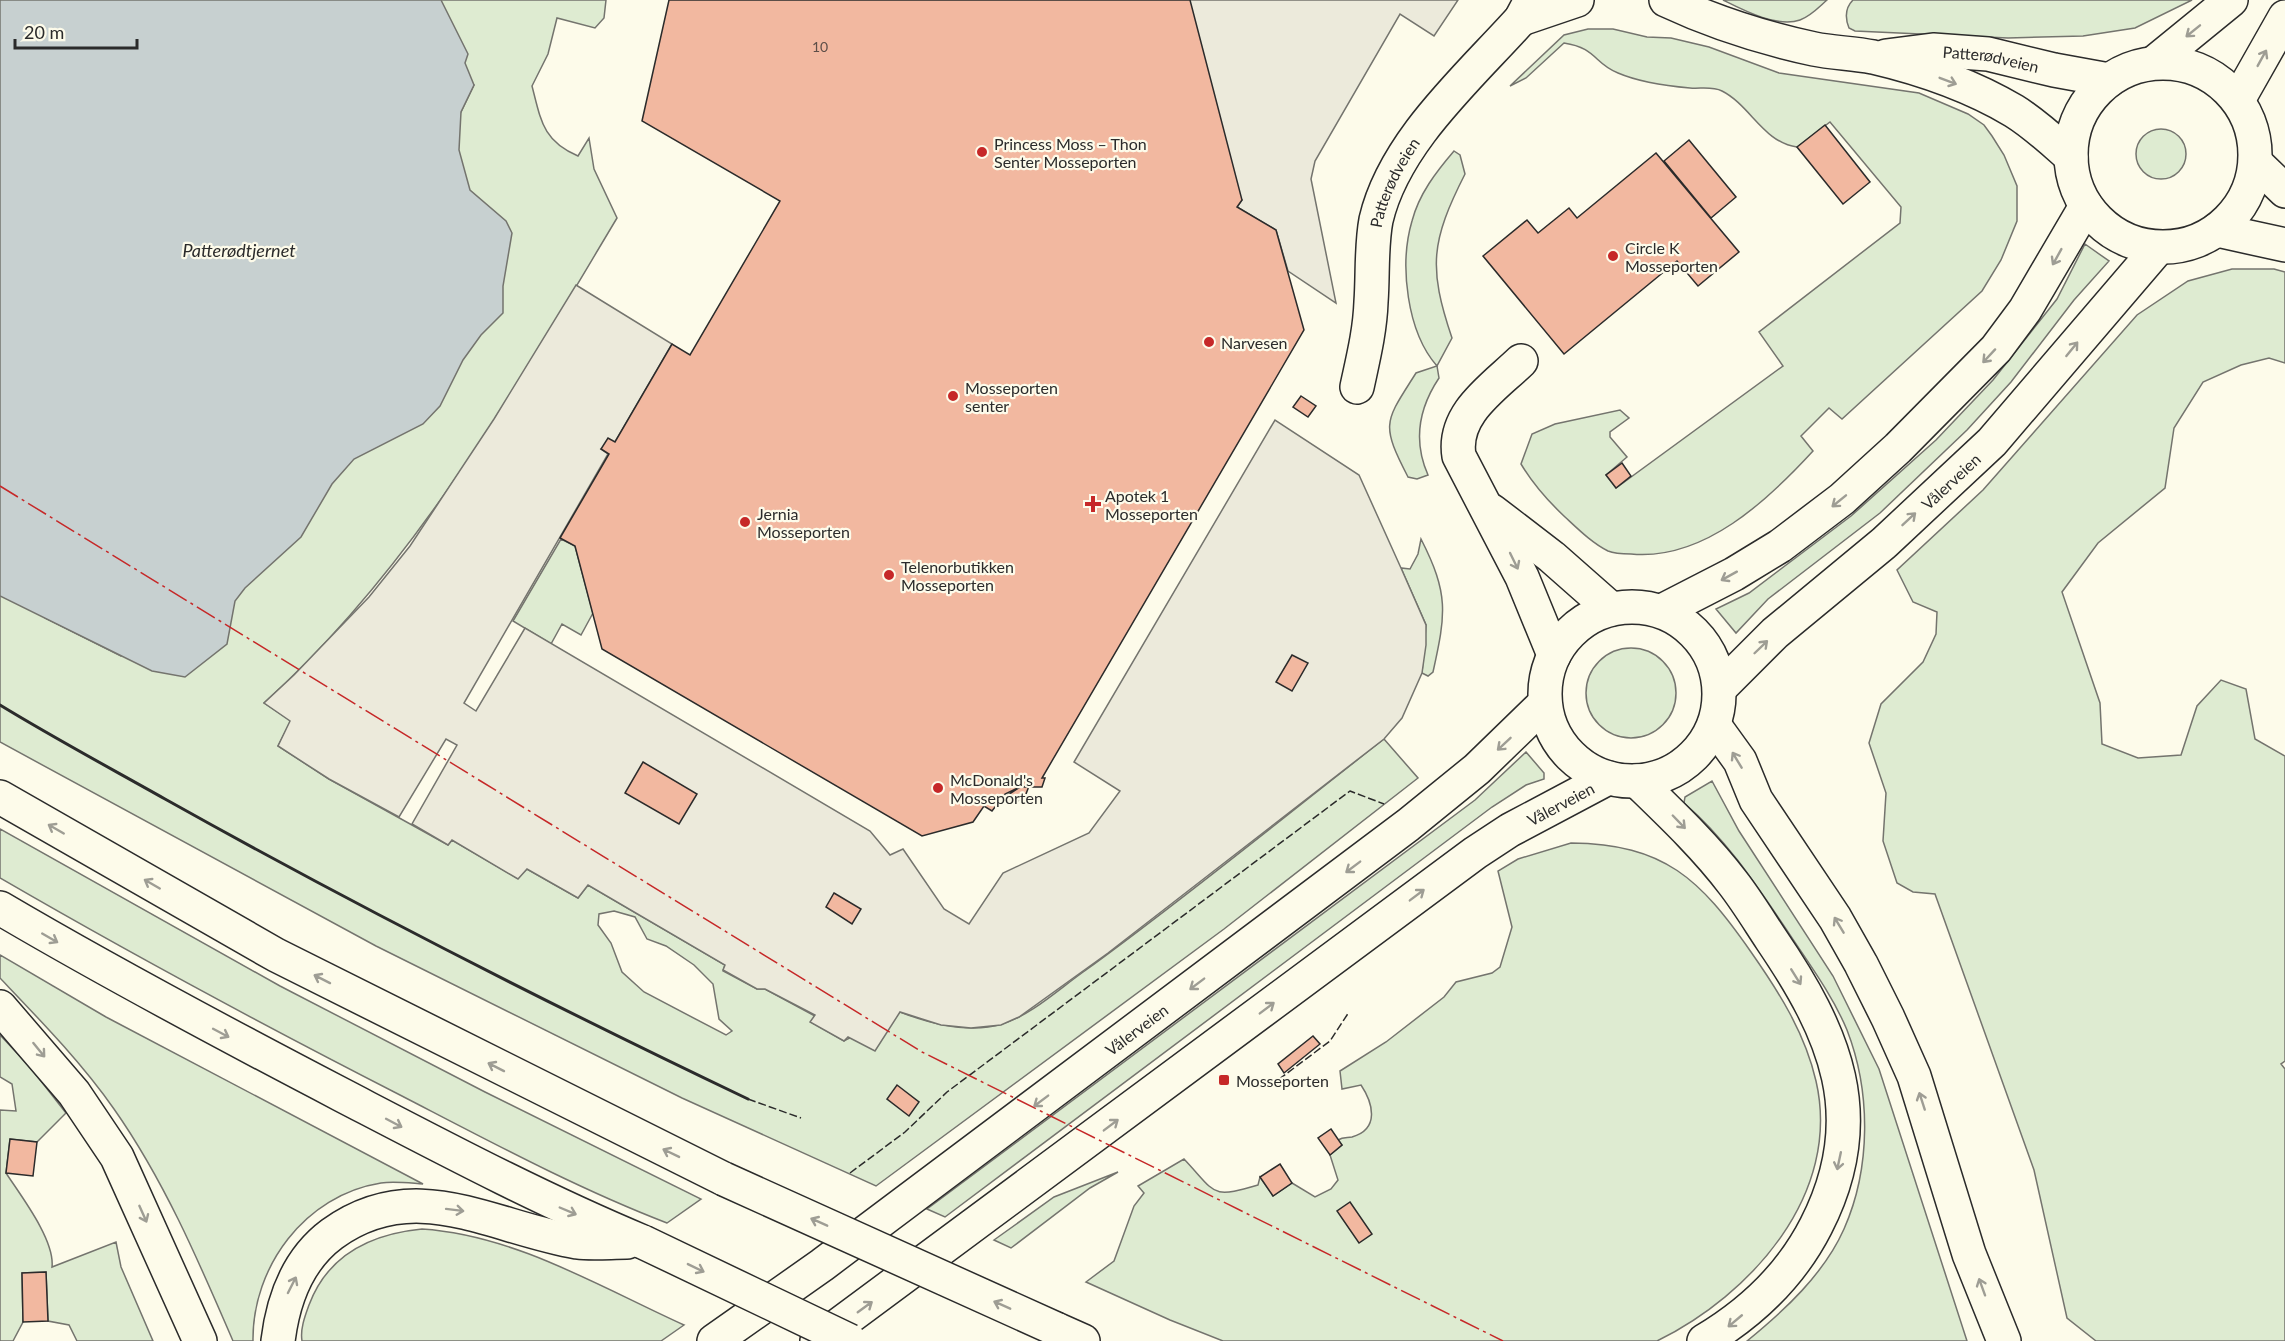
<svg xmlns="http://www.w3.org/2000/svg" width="2285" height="1341" viewBox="0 0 2285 1341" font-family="Lato,sans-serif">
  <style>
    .green { fill: #deebd1; stroke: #74746e; stroke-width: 1.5; fill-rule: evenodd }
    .parking { fill: #eceadb; stroke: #74746e; stroke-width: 1.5 }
    .water { fill: #c7d0d0; stroke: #74746e; stroke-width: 1.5 }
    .building { fill: #f2b8a0; stroke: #2b2b2b; stroke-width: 1.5 }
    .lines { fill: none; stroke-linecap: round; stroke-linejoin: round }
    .minor-casing { stroke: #2b2b2b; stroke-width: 36 }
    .major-casing { stroke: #2b2b2b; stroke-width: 36 }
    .highway-casing { stroke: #2b2b2b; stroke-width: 36 }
    .minor { stroke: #fdfbea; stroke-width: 33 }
    .major { stroke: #fdfbea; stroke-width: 33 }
    .highway { stroke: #fdfbea; stroke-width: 33 }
    .highway-bridge-casing { stroke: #2b2b2b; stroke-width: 36; stroke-linecap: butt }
    .highway-bridge { stroke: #fdfbea; stroke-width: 33 }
    .fence { stroke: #2b2b2b; stroke-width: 1.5; stroke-dasharray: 8 3; stroke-linecap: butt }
    .wall { stroke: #2b2b2b; stroke-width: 3 }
    .power { stroke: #c62828; stroke-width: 1.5; stroke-dasharray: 21 4.5 3 4.5; stroke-linecap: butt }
    .oneway { stroke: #9e9d94 }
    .poi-dot { fill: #c62828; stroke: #fdfbea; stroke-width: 2 }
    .labels { text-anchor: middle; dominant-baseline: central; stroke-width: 4.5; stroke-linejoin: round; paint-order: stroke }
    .number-label { font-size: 14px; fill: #5d4e48 }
    .street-label { font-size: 16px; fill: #2b2b2b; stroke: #fdfbea }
    .poi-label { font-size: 16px; fill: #2b2b2b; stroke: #fdfbea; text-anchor: start }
    .water-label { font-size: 18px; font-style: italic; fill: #2b2b2b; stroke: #fdfbea }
  </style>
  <rect width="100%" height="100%" fill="#fdfbea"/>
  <path class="green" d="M343,0H606L604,18L595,28L557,18L548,54L532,86C541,121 543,141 578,156L589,138L594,169L617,218C514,390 414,568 264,703L291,721L278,746L329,779L448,845L452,840L517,878L527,869L578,898L588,885L725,965L723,971L757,989H765L815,1016L811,1022L844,1041L900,1012C931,1024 969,1034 1002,1024C1032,1015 1060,988 1086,970C1188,896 1285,816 1384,739L1418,778L1224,929L876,1186L682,1098L376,946L0,742V472L45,618L121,656L461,112L474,85ZM614,911L635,917L647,939L666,946L694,965L713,984L719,1019L732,1031L726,1035L644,992L622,972L611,943L598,925L599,914Z
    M1723,0H1827C1819,7 1811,16 1800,20C1777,28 1743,10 1723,0Z
    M1853,0H2192L2135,28L2083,36L2008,38L1855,31L1849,28C1845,18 1845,8 1853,0Z
    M1588,29H1613L1647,37L1671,38L1709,47L1779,73L1919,93L1968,114L1984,125L1992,136L2004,155L2017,186V221L2001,260L1982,291L1842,419L1829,408L1801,436L1813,451C1768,500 1704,561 1631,554C1624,554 1615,554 1608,551C1592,543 1578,529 1565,517C1548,501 1533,484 1521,464L1532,434L1555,424L1620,410L1629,418L1610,432V437L1627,457L1606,475L1616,488L1783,366L1759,332L1900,223L1901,207L1830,122L1797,147C1764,143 1750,105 1722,91C1712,86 1700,89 1690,88C1667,86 1639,82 1618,73C1594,64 1597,48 1564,43L1526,78L1510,86L1564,35Z
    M2136 154a25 25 0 1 1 50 0a25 25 0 1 1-50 0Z
    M1454,151L1460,155L1465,174C1431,241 1428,267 1452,338L1437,366L1439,378C1419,408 1413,441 1428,475L1417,479L1408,477C1380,423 1385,422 1416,373L1437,366C1407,332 1399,265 1412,221C1419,194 1436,172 1454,151Z
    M2085,244L2109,261L2074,300L2011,382L1967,430L1880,513L1768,599L1736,633L1716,609L1749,593L1851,516L1936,440L1993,380L2057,299Z
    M2232,269H2274L2285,272V363L2269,358L2241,365L2203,382L2174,428L2165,488L2098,543L2062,592L2100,703L2102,744L2138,758L2181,755L2197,706L2221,680L2246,689L2255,739L2285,756V1061L2281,1064L2285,1069V1341H2096L2067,1318L2034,1170L1935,894L1913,892L1897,883L1883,841L1886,793L1869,743L1881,704L1923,662L1936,634L1937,612L1913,602L1897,570L1983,490L2137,315L2188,281Z
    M561,539L575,546L593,613L581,635L562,624L551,644L513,621Z
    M1421,539C1449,594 1446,613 1433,672L1428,676L1422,673L1426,625L1401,568L1410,569L1418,554Z
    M1586 693a45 45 0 1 1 90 0a45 45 0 1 1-90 0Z
    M1526,752L1544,773V779L1526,785L1492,807L945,1217L927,1209L1475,800Z
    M1712,781L1739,831L1833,976L1879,1069L1967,1341H1747C1784,1311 1824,1274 1844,1229C1871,1168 1871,1092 1847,1030C1832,994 1807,961 1786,929C1755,883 1726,839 1684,803L1685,797Z
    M0,829L280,986L485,1092L701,1199L667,1223C576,1188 487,1140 400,1095C265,1026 131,954 0,878Z
    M1571,843C1665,844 1700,879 1751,952C1779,992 1805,1033 1816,1081C1842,1194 1751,1295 1657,1341H1223L1170,1320L1086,1282L1114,1261L1134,1206L1144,1193L1138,1186L1184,1159C1217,1194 1210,1199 1258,1185L1260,1177L1273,1196L1292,1183L1315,1197L1331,1189L1338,1180L1330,1155L1342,1145L1338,1140C1343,1137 1347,1138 1352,1137C1380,1129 1373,1103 1361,1085L1342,1089L1340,1071L1386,1042L1444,997L1456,982L1492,973L1500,967L1512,927L1498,871L1518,859Z
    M0,955L106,1017L423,1184C409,1183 394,1181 381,1183C305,1195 252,1267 253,1341H233C199,1262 164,1180 114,1109C81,1062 40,1020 0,978Z
    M0,1035L30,1067L66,1113L37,1142L10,1139L6,1173C21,1196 55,1240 52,1267L116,1242L121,1267L153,1341H77L69,1325L48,1321L46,1272L22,1273L23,1322L13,1341H0V1110L16,1111L12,1084L0,1077Z
    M1118,1172L1090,1188L1011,1248L994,1240L1054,1197Z
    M422,1229C515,1235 600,1287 684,1325L661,1341H302C300,1329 305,1316 309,1305C328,1254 371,1234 422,1229Z"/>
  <path class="parking" d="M669,0H1458L1434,36L1400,14L1315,161L1311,179L1336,303L1288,271L1276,230L1237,207L1242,200Z
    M576,285L672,344L615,442L601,449L608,454L464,703L476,711L525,628L870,831L890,855L903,849L944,909L969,924L1003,873L1089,833L1120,791L1074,762L1275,420L1359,475L1401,568L1426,625V645L1422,673L1402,718L1384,739L1108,953L1019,1017L1001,1025L971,1028L941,1025L900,1012L875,1051L848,1037L844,1041L810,1022L815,1015L765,989H757L723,970L725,965L588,885L578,898L527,869L518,879L452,840L448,845L412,824L457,745L446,739L399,817L329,779L278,746L290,721L264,703L294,675L369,597L410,546L494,419Z"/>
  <path class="water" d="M0,0H441L468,54L465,63L474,85L461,112L459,150L470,190L506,221L512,233L503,286V313L481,335L463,360L440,406L423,424L354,459L332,484L301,537L245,588L235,601L227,644L185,677L152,671L0,596Z"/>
  <path class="building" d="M669,0H1190L1242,200L1237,207L1276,230L1304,330L1042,778H1045L1042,787H1020L1005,794L992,811L984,806L973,822L922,836L602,649L575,546L560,538L609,454L601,449L608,438L615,442L672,344L690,355L780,201L642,121Z
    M1825,125L1870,182L1843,204L1797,147Z
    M1689,140L1736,197L1711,218L1664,161Z
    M1656,153L1739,252L1698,286L1677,261L1564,354L1483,256L1527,220L1538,233L1569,208L1577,218Z
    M1301,396L1316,406L1308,417L1293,407Z
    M1622,463L1631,476L1616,488L1606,475Z
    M1292,655L1308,663L1292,691L1276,682Z
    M643,762L697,794L679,824L625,793Z
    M1029,786L1026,794L1018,801L1008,803L1000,800L1020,787Z
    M834,893L861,909L852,924L826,907Z
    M1313,1036L1320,1044L1284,1073L1278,1064Z
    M897,1085L919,1102L909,1116L887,1099Z
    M1331,1129L1342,1145L1330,1155L1318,1138Z
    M10,1139L37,1142L33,1176L6,1173Z
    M1280,1164L1292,1183L1273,1196L1260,1177Z
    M1350,1202L1372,1234L1359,1243L1337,1211Z
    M46,1272L48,1321L23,1322L22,1273Z"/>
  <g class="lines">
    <g class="minor-casing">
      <g id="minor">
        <path d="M1666,0C1713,22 1763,38 1814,49C1833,53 1853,53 1873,57C1920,68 1972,86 2014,111C2035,124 2053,141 2071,157"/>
        <path d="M1521,19L1577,0"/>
        <path id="s1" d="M1886,56L1933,50L1988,54L2054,70L2109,80"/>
        <path d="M2256,163L2285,191"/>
        <path d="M2217,230L2285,245"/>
        <path d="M1521,361C1493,388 1452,414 1459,456L1522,577L1554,655"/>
        <path id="s2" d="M1357,387C1363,359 1370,331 1371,302C1373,275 1371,246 1376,220C1394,142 1469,77 1521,19L1531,0"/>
        <path d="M1492,511L1552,557L1611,609"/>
      </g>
    </g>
    <g class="major-casing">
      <g id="major">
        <path d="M2155,62L2231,0"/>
        <circle cx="2163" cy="155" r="92"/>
        <path d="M2238,100L2285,17"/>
        <path d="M1662,611L1734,574L1780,546L1842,499L1898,448L1996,349L2025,310L2086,206"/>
        <path id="s3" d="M1720,688L1775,633L1884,543L1992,442L2158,248"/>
      </g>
    </g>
    <g class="highway-casing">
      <g id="highway">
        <circle cx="1632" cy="694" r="87"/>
        <path d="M1714,725L1740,761L1756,800L1835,918L1861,964L1888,1018L1914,1076L1969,1254L2004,1341"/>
        <path d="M1637,781C1670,813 1705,846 1733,883C1747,901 1759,921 1771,939C1835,1033 1872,1117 1816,1226C1791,1275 1751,1313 1704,1341"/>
        <path d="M0,797L276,955L724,1179"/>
        <path d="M0,908C112,974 227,1035 342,1095C442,1147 540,1199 643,1242"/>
        <path d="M0,1007L74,1093L117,1157L200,1341"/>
        <path d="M1056,1329L1083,1341"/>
        <path d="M278,1341C283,1300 297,1260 332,1234C415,1174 490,1227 577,1242C593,1244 611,1242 627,1242"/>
        <path id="s4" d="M714,1341L822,1265L1408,825L1477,769L1545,703"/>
        <path id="s5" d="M817,1341L1475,853L1510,830L1608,778"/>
      </g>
    </g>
    <use href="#minor" class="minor"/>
    <use href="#major" class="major"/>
    <use href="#highway" class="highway"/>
    <g class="highway-bridge-casing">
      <path id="highway-bridge" d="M724,1179L1056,1329
        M643,1242L850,1341"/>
    </g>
    <use href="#highway-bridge" class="highway-bridge"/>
    <path class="fence" d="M1270,1086L1330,1041L1349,1012
      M748,1099L801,1118
      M850,1173L905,1132L947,1092L1350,791L1384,804"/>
    <path class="wall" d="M0,705C54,738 110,768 165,799C356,906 551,1005 748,1099"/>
    <path class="power" d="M0,486L922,1052L1503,1341"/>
  </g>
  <defs><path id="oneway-shaft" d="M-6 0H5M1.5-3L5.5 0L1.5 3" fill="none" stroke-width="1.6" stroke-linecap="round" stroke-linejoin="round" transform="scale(1.5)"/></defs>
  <g class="oneway">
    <use href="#oneway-shaft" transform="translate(2193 31) rotate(141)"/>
    <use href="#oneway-shaft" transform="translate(2262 58) rotate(-61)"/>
    <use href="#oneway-shaft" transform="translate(1948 81) rotate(21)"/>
    <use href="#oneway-shaft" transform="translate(2057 257) rotate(119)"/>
    <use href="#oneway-shaft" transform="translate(2072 349) rotate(-51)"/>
    <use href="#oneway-shaft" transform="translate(1989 356) rotate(133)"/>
    <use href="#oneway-shaft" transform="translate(1839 501) rotate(141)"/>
    <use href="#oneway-shaft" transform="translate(1909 519) rotate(-43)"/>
    <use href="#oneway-shaft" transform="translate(1514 561) rotate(64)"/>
    <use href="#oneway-shaft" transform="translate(1729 576) rotate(151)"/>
    <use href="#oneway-shaft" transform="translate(1761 647) rotate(-44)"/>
    <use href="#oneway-shaft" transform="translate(1504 744) rotate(137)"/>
    <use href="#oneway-shaft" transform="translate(1737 760) rotate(-121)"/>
    <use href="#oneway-shaft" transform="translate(1679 822) rotate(46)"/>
    <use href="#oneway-shaft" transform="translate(56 829) rotate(-150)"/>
    <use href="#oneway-shaft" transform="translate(1353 867) rotate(143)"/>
    <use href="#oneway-shaft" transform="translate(152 884) rotate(-150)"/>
    <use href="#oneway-shaft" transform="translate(1417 895) rotate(-37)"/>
    <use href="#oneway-shaft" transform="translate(1839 925) rotate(-121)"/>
    <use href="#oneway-shaft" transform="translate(50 938) rotate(30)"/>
    <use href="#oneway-shaft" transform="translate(1796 977) rotate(58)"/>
    <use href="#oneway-shaft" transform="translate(322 979) rotate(-153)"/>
    <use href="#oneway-shaft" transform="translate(1197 984) rotate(143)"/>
    <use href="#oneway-shaft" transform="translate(1267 1008) rotate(-37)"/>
    <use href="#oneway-shaft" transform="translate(221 1033) rotate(28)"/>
    <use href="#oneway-shaft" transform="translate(39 1050) rotate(51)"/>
    <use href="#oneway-shaft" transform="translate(496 1067) rotate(-153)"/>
    <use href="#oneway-shaft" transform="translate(1041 1101) rotate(143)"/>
    <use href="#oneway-shaft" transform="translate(1922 1101) rotate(-108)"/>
    <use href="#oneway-shaft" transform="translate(394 1123) rotate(28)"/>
    <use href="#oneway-shaft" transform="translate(1111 1125) rotate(-37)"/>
    <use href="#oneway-shaft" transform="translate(671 1153) rotate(-154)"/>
    <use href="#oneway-shaft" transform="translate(1839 1161) rotate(102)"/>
    <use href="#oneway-shaft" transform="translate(455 1210) rotate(7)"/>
    <use href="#oneway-shaft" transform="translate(568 1211) rotate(23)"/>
    <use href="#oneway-shaft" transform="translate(143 1214) rotate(66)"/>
    <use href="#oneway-shaft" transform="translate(819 1222) rotate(-156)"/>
    <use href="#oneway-shaft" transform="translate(696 1268) rotate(26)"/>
    <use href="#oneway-shaft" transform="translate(292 1285) rotate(-63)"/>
    <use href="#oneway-shaft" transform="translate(1982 1287) rotate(-110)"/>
    <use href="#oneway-shaft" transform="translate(1002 1305) rotate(-156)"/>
    <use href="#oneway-shaft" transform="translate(865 1307) rotate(-36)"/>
    <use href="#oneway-shaft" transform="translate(1735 1321) rotate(140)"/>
  </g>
  <g class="poi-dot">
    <circle cx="982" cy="152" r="6"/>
    <circle cx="1613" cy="256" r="6"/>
    <circle cx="1209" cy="342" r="6"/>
    <circle cx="953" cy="396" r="6"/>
    <path d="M1090 495h6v6h6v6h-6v6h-6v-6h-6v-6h6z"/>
    <circle cx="745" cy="522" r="6"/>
    <circle cx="889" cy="575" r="6"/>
    <circle cx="938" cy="788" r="6"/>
    <rect x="1218" y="1074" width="12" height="12" rx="3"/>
  </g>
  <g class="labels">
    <g class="number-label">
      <text x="820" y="46">10</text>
    </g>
    <g class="street-label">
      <text stroke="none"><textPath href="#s1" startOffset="106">Patterødveien</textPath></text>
      <text stroke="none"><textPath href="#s2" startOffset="210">Patterødveien</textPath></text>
      <text stroke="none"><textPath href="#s3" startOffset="310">Vålerveien</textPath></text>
      <text stroke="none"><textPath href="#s5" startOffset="918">Vålerveien</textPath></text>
      <text stroke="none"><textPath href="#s4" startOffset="525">Vålerveien</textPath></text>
    </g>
    <g class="poi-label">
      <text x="994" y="143">Princess Moss – Thon<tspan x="994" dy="18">Senter Mosseporten</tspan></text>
      <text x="1625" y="247">Circle K<tspan x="1625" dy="18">Mosseporten</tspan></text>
      <text x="1221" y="342">Narvesen</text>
      <text x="965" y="387">Mosseporten<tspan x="965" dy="18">senter</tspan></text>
      <text x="1105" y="495">Apotek 1<tspan x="1105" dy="18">Mosseporten</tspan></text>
      <text x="757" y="513">Jernia<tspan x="757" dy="18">Mosseporten</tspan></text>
      <text x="901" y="566">Telenorbutikken<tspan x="901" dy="18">Mosseporten</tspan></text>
      <text x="950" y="779">McDonald's<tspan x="950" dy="18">Mosseporten</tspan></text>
      <text x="1236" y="1080">Mosseporten</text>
    </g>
    <g class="water-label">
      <text x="239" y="250">Patterødtjernet</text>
    </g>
  </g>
  <path d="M15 39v9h122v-9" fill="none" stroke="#2b2b2b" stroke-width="3"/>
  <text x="24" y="39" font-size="18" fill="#2b2b2b" stroke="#fdfbea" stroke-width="4.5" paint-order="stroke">20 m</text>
</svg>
